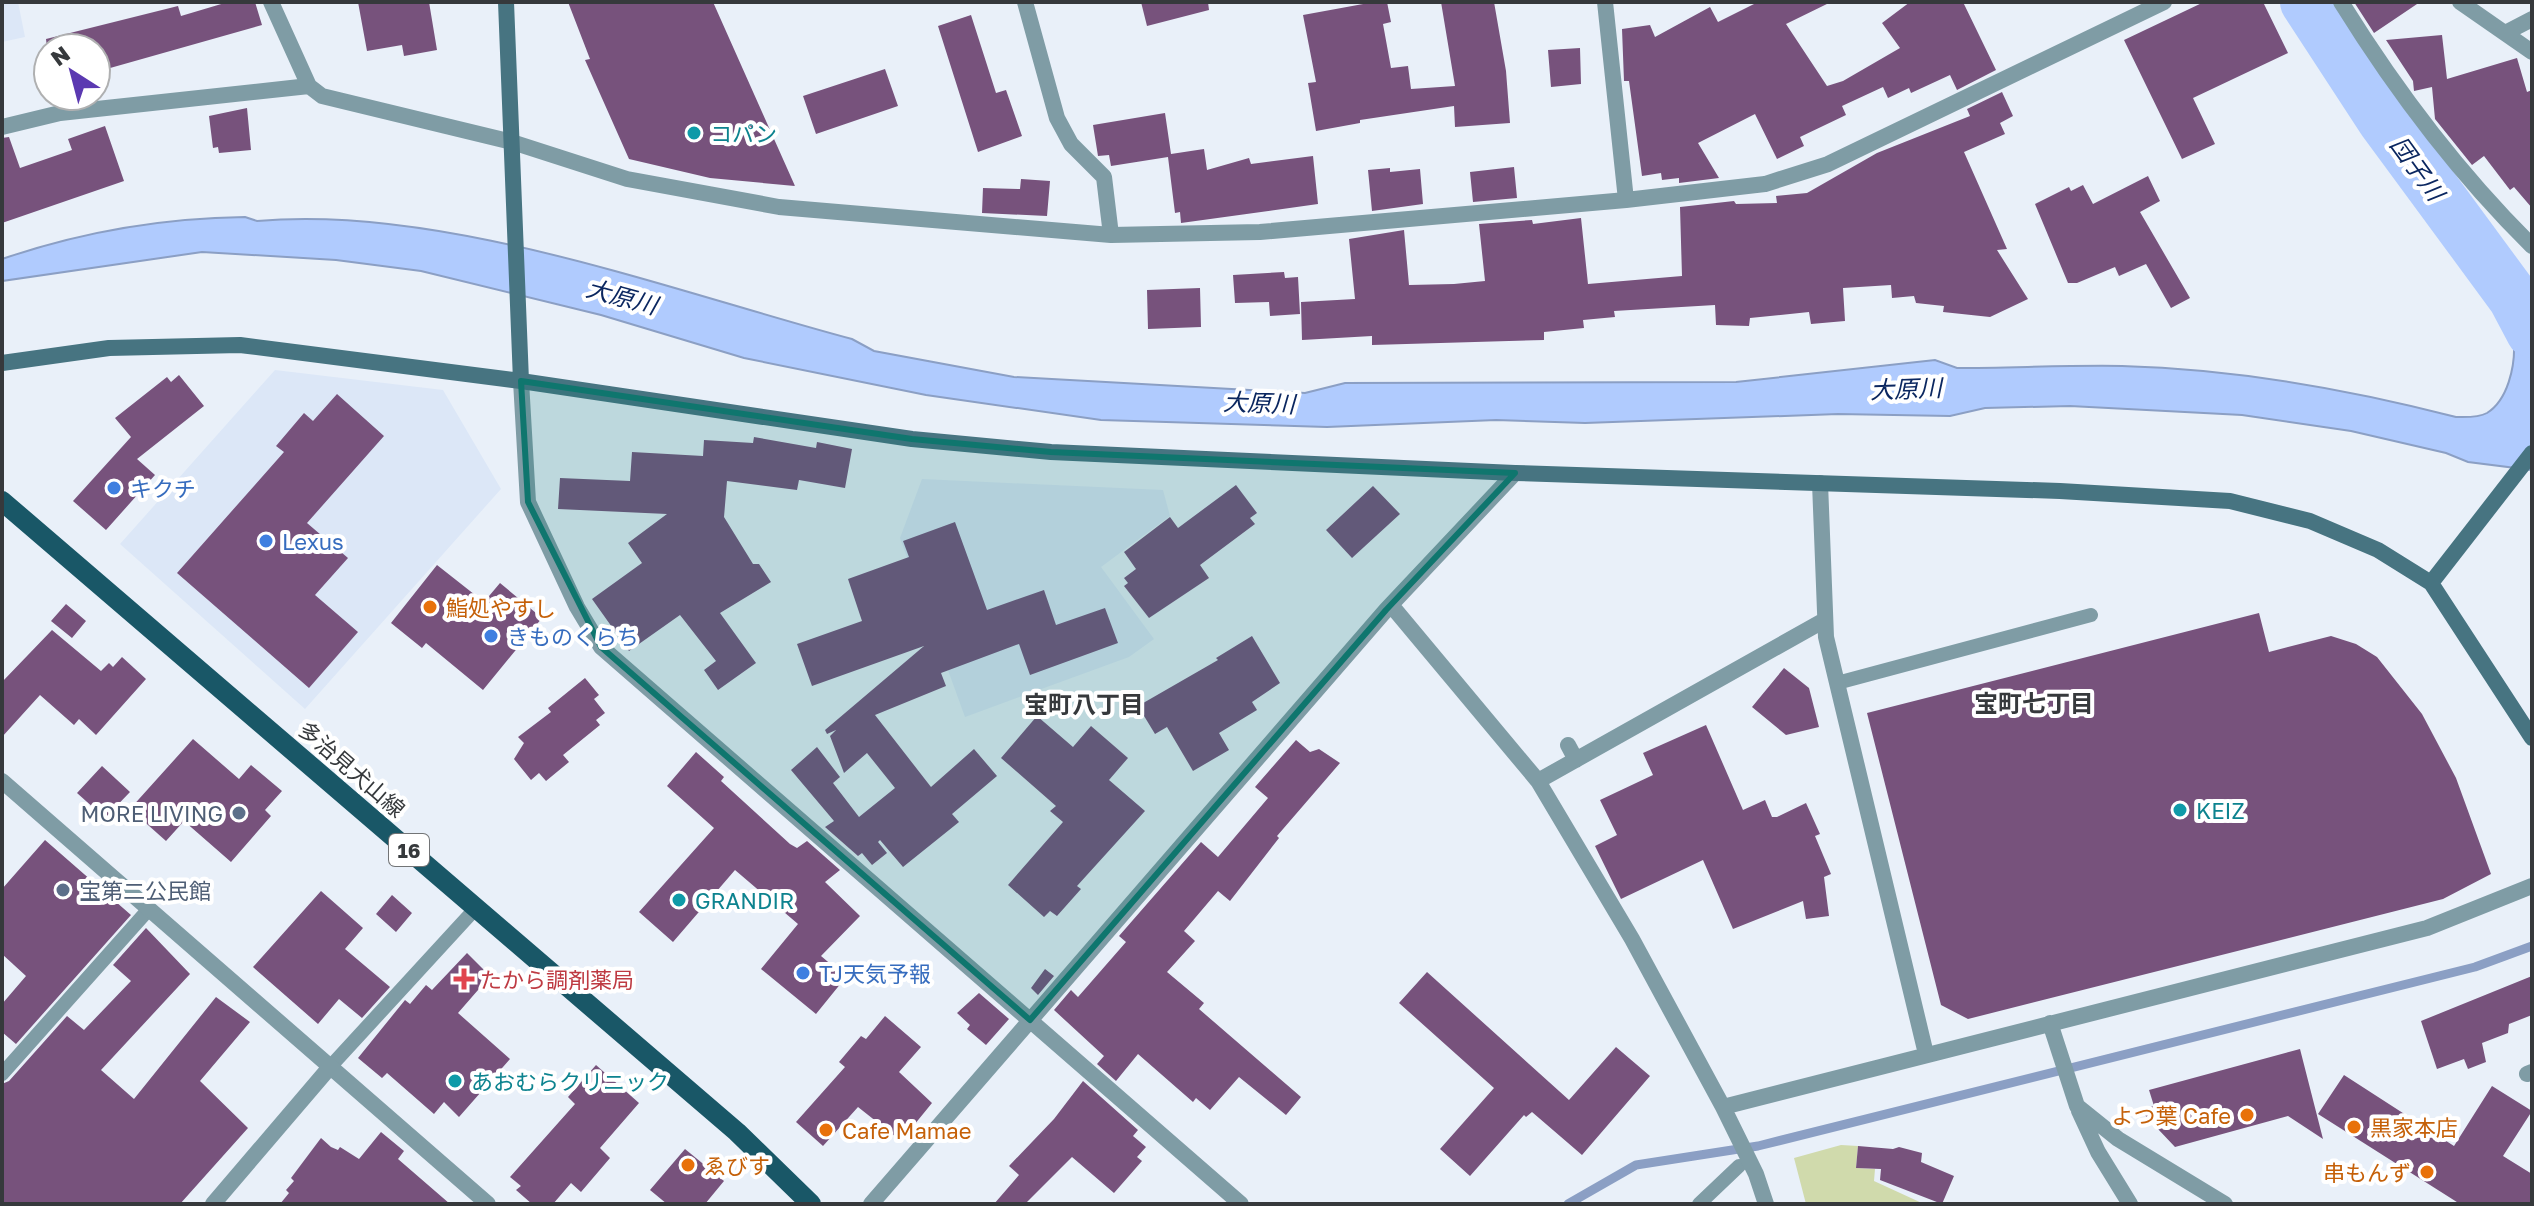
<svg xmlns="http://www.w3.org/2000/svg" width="2534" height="1206" viewBox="0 0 2534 1206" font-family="'Golos Text','Noto Sans JP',sans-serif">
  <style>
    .built { fill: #dce7f7 }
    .green { fill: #d0daac }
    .water { fill: #b0cbfe; stroke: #8b9fc4; stroke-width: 2 }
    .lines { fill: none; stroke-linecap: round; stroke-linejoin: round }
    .stream { stroke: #8b9fc4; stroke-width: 9 }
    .river { stroke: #b0cbfe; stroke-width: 52 }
    .building { fill: #77527c }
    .lane { stroke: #7f9ca5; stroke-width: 14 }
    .street { stroke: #7f9ca5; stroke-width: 16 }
    .secondary { stroke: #477481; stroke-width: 16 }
    .primary { stroke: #195767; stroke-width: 20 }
    .marked { fill: #0f766e; fill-opacity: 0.2; stroke: #0f766e; stroke-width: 6; stroke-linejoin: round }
    .culture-dot { fill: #0f9aa8; stroke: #fff; stroke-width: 3 }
    .shop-dot { fill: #3f7fe0; stroke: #fff; stroke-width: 3 }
    .food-dot { fill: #e8710a; stroke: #fff; stroke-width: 3 }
    .service-dot { fill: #5c6f8a; stroke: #fff; stroke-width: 3 }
    .health-dot { fill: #e0444e; stroke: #fff; stroke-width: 3 }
    .labels { text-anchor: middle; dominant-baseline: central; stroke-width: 8; stroke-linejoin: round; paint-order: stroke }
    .shield { fill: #fff; stroke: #727476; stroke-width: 2 }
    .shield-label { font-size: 20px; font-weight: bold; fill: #36393c }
    .culture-label { font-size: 22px; fill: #0d838f; stroke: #fff; text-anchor: start }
    .shop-label { font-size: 22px; fill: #366cbe; stroke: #fff; text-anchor: start }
    .food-label { font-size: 22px; fill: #c56008; stroke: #fff; text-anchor: start }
    .street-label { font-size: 22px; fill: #36393c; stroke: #fff }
    .service-label { font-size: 22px; fill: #4e5e75; stroke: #fff; text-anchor: end }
    .health-label { font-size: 22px; fill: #be3a42; stroke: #fff; text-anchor: start }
    .water-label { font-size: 24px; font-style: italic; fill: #0b2760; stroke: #fff }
    .neighbourhood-label { font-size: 24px; font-weight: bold; fill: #36393c; stroke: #fff }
  </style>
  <rect width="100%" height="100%" fill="#e9f0f9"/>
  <path class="built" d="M2,2H18L25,37L2,42Z
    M275,370L443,390L501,489L305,709L120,544Z
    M922,479L1163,490L1170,516L1101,567L1154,639L1129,657L965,717L900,538Z"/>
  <path class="green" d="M1841,1145L1858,1146L1856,1168L1875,1169L1874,1181L1924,1204H1806L1794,1158Z"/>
  <path class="water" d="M245,217L257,221C442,204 672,291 852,339L874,351L1014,377L1305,393L1345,383L1736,382L1935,360L1957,368C2012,368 2067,365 2122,366C2234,369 2348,389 2456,417C2465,417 2478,418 2487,413C2508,400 2515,366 2514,344L2532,335V470L2468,462L2446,453L2351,431L2242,415L2070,406L1985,408L1950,416L1838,414L1585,423L1496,420L1327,427L1101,420L926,395L744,358L601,315L421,271L336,260L202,252L2,281V259C81,232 161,218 245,217Z"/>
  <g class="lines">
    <path class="stream" d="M1568,1204L1636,1165L1758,1146L2475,967L2532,946"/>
    <path class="river" d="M2306,2L2383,120L2514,298L2532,332"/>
  </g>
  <path class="building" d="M228,2H255L262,25L96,72V48H47L46,39L178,6L181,16Z
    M358,2H429L437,50L404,56L402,45L367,51Z
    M568,2H713L795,186L710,178L629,159L585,60L590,59Z
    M1141,2H1208L1209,10L1147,26Z
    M1374,2H1387L1391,22L1383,24L1391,68L1408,66L1411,89L1455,86L1441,2H1494L1506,71L1510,123L1455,127L1454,106L1360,120V123L1316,131L1308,83L1316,82L1303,15Z
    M1758,2H1831L1786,24L1827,86L1843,81L1900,48L1882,23L1910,2H1963L1996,70L1957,90L1950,75L1911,93L1909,88L1888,98L1883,87L1842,106L1846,115L1800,137L1804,146L1777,159L1755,114L1698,143L1719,178L1679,183V178L1662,180L1661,173L1642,176L1629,81H1624L1622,29L1650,25L1655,37L1710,7L1718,22Z
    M2204,2H2263L2288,53L2193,98L2215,144L2182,159L2124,40Z
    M2354,2H2420L2374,33Z
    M971,15L996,93L1006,90L1022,136L978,152L938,26Z
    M2442,35L2447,79L2517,58L2527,92L2532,90V208L2514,187L2510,190L2484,156L2472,165L2435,119L2432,87L2414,91L2413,81L2386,40Z
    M1580,48L1581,84L1551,87L1548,50Z
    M885,69L898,106L816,134L803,96Z
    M2002,92L2013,116L2000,123L2005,134L1964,152L2007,249L1997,250L2028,299L1990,317L1943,312L1944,306L1916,303L1914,296L1892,298L1891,285L1843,288L1845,321L1811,324L1809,312L1750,318L1749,326L1716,325L1715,305L1614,311L1615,317L1583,320L1584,328L1544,332V340L1372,345V336L1302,340L1301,302L1355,299L1349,239L1404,230L1409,285L1454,284L1485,281L1479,224L1532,220L1533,224L1581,218L1588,284L1682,276L1680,207L1734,201L1736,204L1777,203L1776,196L1807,193L1877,153L1970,116L1967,109Z
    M247,108L251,150L219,153L218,147L213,148L209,116Z
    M1165,113L1171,154L1204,149L1207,170L1249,158L1251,164L1313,156L1318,204L1181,223L1180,212L1175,213L1168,157L1111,166L1109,155L1098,156L1093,125Z
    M105,126L124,181L2,223V138L9,137L20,168L72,150L68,139Z
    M1514,167L1517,198L1473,202L1470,172Z
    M1390,168V172L1420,169L1423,204L1372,211L1368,170Z
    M2148,176L2160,201L2140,212L2190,298L2171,308L2146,264L2119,276L2115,267L2077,283H2068L2035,204L2069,187L2071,191L2083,185L2093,204Z
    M1021,179L1050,181L1047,216L982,213L983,188L1020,189Z
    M1284,272L1285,278L1298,277L1300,314L1270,316L1269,302L1235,303L1233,275Z
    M1200,288L1201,327L1148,329L1147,290Z
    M179,375L204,406L137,459L155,475L106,530L73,501L131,437L115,418L167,377L171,382Z
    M337,394L384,436L307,523L348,558L315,595L358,632L309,688L177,573L284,452L276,446L304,413L313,421Z
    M754,437L816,448L817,442L852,449L845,488L799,480L797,490L727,481L724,517L753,564H759L771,582L720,613L756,663L718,690L704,670L716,661L680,615L629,651L592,599L642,563L628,543L667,514L558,509L560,478L630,481L632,452L703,456L704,440L753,443Z
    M1236,485L1257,513L1250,518L1255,524L1200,565L1209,578L1149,618L1124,586L1128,583L1124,578L1136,569L1124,552L1170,517L1178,528Z
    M1373,486L1400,514L1352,558L1326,530Z
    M955,522L987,610L1044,590L1056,625L1105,608L1118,643L1030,675L1019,644L941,673L946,686L875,715L931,787L974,749L997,776L952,814L959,822L903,867L880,840L878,842L887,853L872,865L862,853L858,856L825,827L834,821L791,770L817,747L840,777L833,783L859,817L895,788L867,753L844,773L830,736L836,730L827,734L825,730L924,646L812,686L797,644L862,621L848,579L909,557L903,541Z
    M437,565L484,602L500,583L542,618L483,690L426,643L422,648L391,623Z
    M66,604L86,621L72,638L51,621Z
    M2259,613L2269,652L2331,636L2356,644L2377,657L2422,714L2456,778L2491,874L2443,899L1968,1019L1941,1005L1867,713Z
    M52,630L101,671L109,663L113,667L122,657L146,679L96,735L79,719L74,725L40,695L2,737V682Z
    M1252,636L1280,683L1252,702L1257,710L1219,733L1229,750L1193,771L1167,727L1155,734L1138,706L1218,660L1216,658Z
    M1784,668L1809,688L1819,727L1786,735L1752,707Z
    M585,678L599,695L594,699L605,713L596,720L600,725L563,755L569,762L546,781L539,773L531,780L514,759L524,743L518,737L551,712L548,708Z
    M1037,716L1073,747L1091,726L1128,758L1109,780L1145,811L1077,886L1081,889L1057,916L1050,911L1044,917L1008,885L1063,822L1050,811L1056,806L1001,758Z
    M1706,725L1743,810L1765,800L1772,817H1777L1806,803L1820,834L1815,836L1831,874L1824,877L1829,916L1806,919L1803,901L1733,929L1703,860L1621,899L1595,846L1617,835L1600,800L1653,775L1643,753Z
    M193,739L239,779L251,765L282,791L265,810L271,816L231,862L184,821L166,841L130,809Z
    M1296,740L1310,752L1319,749L1340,763L1277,836L1279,838L1230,901L1218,891L1184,931L1195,941L1167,972L1204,1003L1199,1009L1301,1097L1286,1115L1239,1077L1210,1110L1196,1098L1193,1102L1138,1054L1116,1081L1097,1064L1104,1056L1054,1010L1071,990L1078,997L1126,942L1119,936L1201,842L1218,857L1268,798L1255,787Z
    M696,752L724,777L721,781L790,844L797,848L807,841L840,870L825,882L860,916L821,956L846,977L816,1014L761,969L798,924L735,870L673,942L639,912L714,828L667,786Z
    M102,766L130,792L105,818L77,793Z
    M45,840L131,915L16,1044L2,1032V1004L26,976L2,954V889Z
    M321,891L363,928L345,949L390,987L362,1018L339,999L318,1024L253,967Z
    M392,895L412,913L396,932L376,914Z
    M146,928L190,974L101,1070L134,1099L216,997L250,1022L200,1081L248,1128L180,1204H2V1084L9,1081L67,1016L84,1030L131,981L113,965Z
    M467,953L485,971V982L458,1013L510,1059L459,1117L444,1102L434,1114L387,1073L382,1078L358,1058L405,1000L410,1004L426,985L432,990Z
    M1045,969L1054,976L1038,995L1031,988Z
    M1427,972L1569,1100L1616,1047L1650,1076L1582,1155L1532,1112L1526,1117L1524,1115L1470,1176L1440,1149L1494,1088L1399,1003Z
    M2532,976V1015L2509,1024L2508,1033L2482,1043L2486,1062L2468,1069L2464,1059L2437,1069L2421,1021Z
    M979,993L1009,1019L986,1045L967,1029L970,1025L957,1013Z
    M885,1016L921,1047L899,1072L932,1103L901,1141L858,1107L823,1146L796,1122L845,1067L839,1062L861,1036L866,1039Z
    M2300,1049L2323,1139L2288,1116L2175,1147L2140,1110L2154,1106L2149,1090Z
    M596,1065L639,1103L600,1148L610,1158L581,1192L571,1183L553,1204H532L516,1190L521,1186L510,1177L575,1104L568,1097Z
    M2344,1075L2454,1146L2492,1086L2532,1111L2503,1156L2532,1174V1204H2460L2318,1114Z
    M1083,1081L1138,1130L1133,1136L1146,1147L1137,1157L1142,1161L1114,1193L1072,1157L1025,1204H994L1019,1175L1009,1166L1054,1119Z
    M381,1132L404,1151L398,1159L450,1204H280L289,1193L286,1190L294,1181L291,1178L321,1138L331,1147L338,1150L340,1147L359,1159Z
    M1858,1146L1893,1149L1899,1147L1922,1153L1921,1162L1954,1176L1942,1204L1880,1180L1881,1169L1856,1168Z
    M685,1149L724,1181L705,1204H667L650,1190Z"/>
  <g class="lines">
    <path class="lane" d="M1837,683L2091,615
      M330,1067L476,908
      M2,1074L149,909
      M1699,1204L1739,1166"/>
    <path class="street" d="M271,2L309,86L322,96L512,142L627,179L779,207L1111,235L1260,232L1626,200L1765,184L1828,164L2164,2
      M1025,2L1057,118L1071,144L1104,177L1111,235
      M1605,2L1626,200
      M2341,2C2395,89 2459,174 2532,246
      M2460,2L2532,52
      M2507,32L2532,19
      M2,127L60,113L309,86
      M521,381L528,502L577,607L601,647L1241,1204
      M1820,483L1826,637L1926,1054
      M1391,605L1538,781L1632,939L1723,1107L1756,1174L1766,1204
      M1568,745L1576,760
      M2,781L488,1204
      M1538,781L1823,621
      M2050,1023L2077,1106L2118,1139L2225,1204
      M2527,1074L2532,1072
      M1723,1107L2427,928L2532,886
      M2079,1111L2098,1152L2130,1204
      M213,1204L330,1067
      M871,1204L1386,610L1515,473"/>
    <path class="secondary" d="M506,2L521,381
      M2,363L109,348L240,345L521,381L912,439L1051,452L1515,473L2060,491L2230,501L2310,521L2378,550L2431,583L2532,738
      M2431,583L2532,453"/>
    <path class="primary" d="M2,501L737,1132L811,1204"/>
  </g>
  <path class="marked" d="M521,381L912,439L1051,452L1515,473L1386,610L1030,1020L601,647L528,502Z"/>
  <g class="culture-dot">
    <circle cx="694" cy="133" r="8"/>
    <circle cx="2180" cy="810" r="8"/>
    <circle cx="679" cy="900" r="8"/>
    <circle cx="455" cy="1081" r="8"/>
  </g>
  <g class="shop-dot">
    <circle cx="114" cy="488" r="8"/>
    <circle cx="266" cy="541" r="8"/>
    <circle cx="491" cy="636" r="8"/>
    <circle cx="803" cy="973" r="8"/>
  </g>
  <g class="food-dot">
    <circle cx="430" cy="607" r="8"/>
    <circle cx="2247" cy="1115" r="8"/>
    <circle cx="2354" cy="1127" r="8"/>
    <circle cx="826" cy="1130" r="8"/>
    <circle cx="688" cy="1165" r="8"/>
    <circle cx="2427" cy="1172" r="8"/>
  </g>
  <g class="service-dot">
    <circle cx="239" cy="813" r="8"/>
    <circle cx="63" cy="890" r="8"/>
  </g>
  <path class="health-dot" d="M460 967h8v8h8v8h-8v8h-8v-8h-8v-8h8z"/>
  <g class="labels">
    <rect class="shield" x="389" y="834" width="40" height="32" rx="6"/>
    <g class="shield-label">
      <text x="409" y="850">16</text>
    </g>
    <g class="culture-label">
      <text x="710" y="133">コパン</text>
      <text x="2196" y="810">KEIZ</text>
      <text x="695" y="900">GRANDIR</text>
      <text x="471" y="1081">あおむらクリニック</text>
    </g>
    <g class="shop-label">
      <text x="130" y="488">キクチ</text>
      <text x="282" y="541">Lexus</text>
      <text x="507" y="636">きものくらち</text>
      <text x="819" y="973">TJ天気予報</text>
    </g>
    <g class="food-label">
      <text x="446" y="607">鮨処やすし</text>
      <text x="2231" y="1115" text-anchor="end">よつ葉 Cafe</text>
      <text x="2370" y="1127">黒家本店</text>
      <text x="842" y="1130">Cafe Mamae</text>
      <text x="704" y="1165">ゑびす</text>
      <text x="2411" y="1172" text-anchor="end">串もんず</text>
    </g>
    <g class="street-label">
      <text transform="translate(352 769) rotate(41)">多治見犬山線</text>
    </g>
    <g class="service-label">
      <text x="223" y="813">MORE LIVING</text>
      <text x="79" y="890" text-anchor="start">宝第二公民館</text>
    </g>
    <g class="health-label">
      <text x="480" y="979">たから調剤薬局</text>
    </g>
    <g class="water-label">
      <text transform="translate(2418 168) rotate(54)">団子川</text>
      <text transform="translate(622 296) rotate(15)">大原川</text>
      <text transform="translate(1906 388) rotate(-2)">大原川</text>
      <text transform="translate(1259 402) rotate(2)">大原川</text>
    </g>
    <g class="neighbourhood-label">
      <text x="2034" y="702">宝町七丁目</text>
      <text x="1084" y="703">宝町八丁目</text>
    </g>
  </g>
  <rect width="2534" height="1206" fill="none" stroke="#36393c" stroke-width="8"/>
  <g transform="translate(72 72) rotate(324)"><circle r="38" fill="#ffffff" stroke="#afb0b1" stroke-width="2"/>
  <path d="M0-6L14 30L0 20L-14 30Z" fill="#5b39b1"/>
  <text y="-12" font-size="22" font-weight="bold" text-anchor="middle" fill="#36393c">N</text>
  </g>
</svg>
